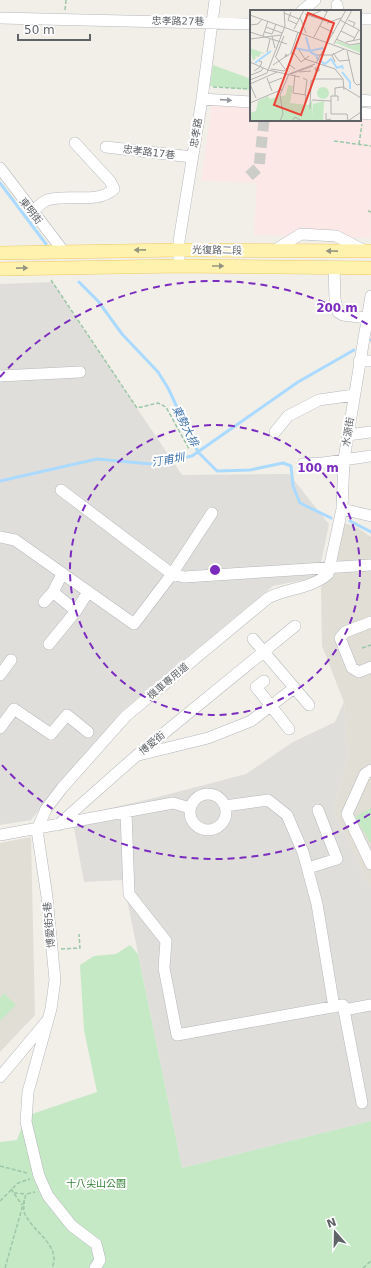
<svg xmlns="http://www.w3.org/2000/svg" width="371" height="1268" viewBox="0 0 371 1268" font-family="'DejaVu Sans','Noto Sans TC',sans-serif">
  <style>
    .industrial { fill: #e0deda }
    .education { fill: #e1ded6 }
    .medical { fill: #fce8e6 }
    .green { fill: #c5e8c5 }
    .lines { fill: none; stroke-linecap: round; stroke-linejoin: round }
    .stream { stroke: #aadaff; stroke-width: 3 }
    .minor-tunnel { stroke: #ccccc8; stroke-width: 11; stroke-dasharray: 11 5.5; stroke-linecap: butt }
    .minor-casing { stroke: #b5b8bc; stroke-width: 12 }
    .major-casing { stroke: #f2c960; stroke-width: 14 }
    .path { stroke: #9cc7a9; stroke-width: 1.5; stroke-dasharray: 4 2; stroke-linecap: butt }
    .minor { stroke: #fff; stroke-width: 11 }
    .major { stroke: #fff2af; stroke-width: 13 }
    .oneway { fill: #979a9d }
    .oneway2 { fill: #979581 }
    .ring { fill: none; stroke: #7b2cbf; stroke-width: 2; stroke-dasharray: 7 5 }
    .labels { text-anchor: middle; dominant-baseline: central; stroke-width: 4; stroke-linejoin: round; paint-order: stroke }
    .street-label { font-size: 10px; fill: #5f6368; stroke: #fff }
    .park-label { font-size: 10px; fill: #348238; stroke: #fff }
    .water-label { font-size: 11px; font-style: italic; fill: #4174aa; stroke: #fff }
    .inset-river { fill: none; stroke: #aadaff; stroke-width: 2 }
    .inset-road { fill: none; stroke: #b3b3b1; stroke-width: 1 }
    .view { fill: #ea4335; fill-opacity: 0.15; stroke: #ea4335; stroke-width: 2 }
    .inset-edge { fill: none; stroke: #5f6368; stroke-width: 2 }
    .centre { fill: #7b2cbf; stroke: #fff; stroke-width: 2 }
    .ring-label { font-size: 12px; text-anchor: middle; font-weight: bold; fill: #7b2cbf; stroke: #fff; stroke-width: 4; stroke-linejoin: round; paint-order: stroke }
  </style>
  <rect width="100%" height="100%" fill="#f1efe8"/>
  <path class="industrial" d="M52,282L182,475L289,474L329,524L318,577L273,586L121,712L31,820L0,825V284Z
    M344,702L348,756L333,810L371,888V1121L182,1168L123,880L84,882L72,817L158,797L246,774L293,742L335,722Z"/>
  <path class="education" d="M342,522L358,528L371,537V888L333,810L348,756L344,702L322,646L321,587L328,580Z
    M31,837L35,1015L0,1052V843Z"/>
  <path class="medical" d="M212,104L251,107V120H360V117L371,118L370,238L254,235L257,183L201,181Z"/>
  <path class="green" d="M213,65L251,79V90L210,86Z
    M371,808V844L355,817Z
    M130,945L138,954L182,1168L371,1121V1268H0V1142L17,1140L26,1116L97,1092L84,1030L80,965L94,956L116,954Z
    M4,993L16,1005L0,1021V998Z"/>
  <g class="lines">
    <path class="stream" d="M0,183L46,244
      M79,282L98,301L122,334L158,372L168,388L198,452L217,471L250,470L283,463L291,466L293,486L300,503L331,518
      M370,340H371
      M0,481L97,459L151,464L192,456L298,382L354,350
      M350,521L371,532"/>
    <path class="minor-tunnel" d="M249,176L259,167L264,120"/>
    <g class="minor-casing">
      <path id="minor" d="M337,5L338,11
        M302,11L315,0
        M0,18L251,24
        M360,19H371
        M202,99L251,102
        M360,100L371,101
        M360,113L371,114
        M106,147L192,157
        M0,168L64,252
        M32,212C36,208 41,203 47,200C67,193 97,205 114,189L110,181L75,143
        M275,250L301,234L336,236L365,251
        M179,266V241L202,99L215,0
        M334,267L335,299L338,312L343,315L367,318
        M359,361H371
        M0,376L80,372
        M275,432L288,416L319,400L354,395
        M348,435L371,432
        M303,464L323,463L371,456
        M61,490L172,574L212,513
        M342,509L371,516
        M0,537L15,540L134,624L172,574L184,577L371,565
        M53,592L76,611
        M44,602L53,592L62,574
        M371,622L345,632L340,638L352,668L359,672L371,667
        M253,639L309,705
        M49,644L76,611L88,592
        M0,675L11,660
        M264,681L256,687L289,729
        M0,728L14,709L51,734L67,715L88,732
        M139,755L208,738L251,721L294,688
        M371,770L365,774L347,814L371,864
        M190 812a18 18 0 1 1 36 0a18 18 0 1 1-36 0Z
        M225,806L268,800L287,815L303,852L317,904L334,1007
        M126,812L129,894L166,941L164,968L177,1035L343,1005L362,1103
        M58,825L136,756L295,626
        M0,835L173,803L190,808
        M308,868L337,859L318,810
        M344,1010L371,1005
        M0,1077L46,1022
        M95,1268L100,1260L96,1244L72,1226L48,1196L39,1176L26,1122L28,1092L51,1009L55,980L47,897L37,830L46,809L62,788L126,716L268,598C287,588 311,589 328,574L342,509L344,459L371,296"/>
    </g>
    <g class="major-casing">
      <path id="major" d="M0,253L179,250L371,251
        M0,269L179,266L371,268"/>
    </g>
    <path class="path" d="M65,10L66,0
      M213,87L251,89
      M334,141L371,146
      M359,144L362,124
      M368,211L371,212
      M51,280L137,408L158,403L166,407L189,449
      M362,648L371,645
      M61,949L80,948L79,934
      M0,1166L27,1173
      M11,1189L22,1205
      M14,1193L26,1194
      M24,1200C25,1204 23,1208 24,1212C31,1231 62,1245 52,1268
      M0,1201L18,1183L30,1179
      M5,1268L26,1194L35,1192
      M363,1268L371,1261"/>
    <use href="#minor" class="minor"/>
    <use href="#major" class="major"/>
  </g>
  <defs><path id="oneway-solid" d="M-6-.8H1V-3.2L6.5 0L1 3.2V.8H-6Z"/></defs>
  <use class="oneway" href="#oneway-solid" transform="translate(226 100) rotate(4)"/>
  <g class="oneway2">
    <use href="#oneway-solid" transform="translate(140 250) rotate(179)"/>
    <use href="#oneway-solid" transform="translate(332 251) rotate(-179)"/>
    <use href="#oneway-solid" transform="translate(218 266)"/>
    <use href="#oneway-solid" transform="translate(22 268) rotate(-1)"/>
  </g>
  <g class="ring">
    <circle cx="215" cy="570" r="145"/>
    <path d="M370 814A289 289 0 0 1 0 763M0 377A289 289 0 0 1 370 326"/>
  </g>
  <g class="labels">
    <g class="street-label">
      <text transform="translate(178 21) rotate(1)">忠孝路27巷</text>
      <text transform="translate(196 133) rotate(-81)">忠孝路</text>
      <text transform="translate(149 152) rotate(7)">忠孝路17巷</text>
      <text transform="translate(31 211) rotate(52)">東明街</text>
      <text transform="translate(217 250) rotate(1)">光復路二段</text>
      <text transform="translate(348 432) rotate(-81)">水源街</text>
      <text transform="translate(168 681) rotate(-40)">機車專用道</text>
      <text transform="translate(152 743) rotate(-39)">博愛街</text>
      <text transform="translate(49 925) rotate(-95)">博愛街5巷</text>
    </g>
    <g class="park-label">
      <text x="96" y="1183">十八尖山公園</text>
    </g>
    <g class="water-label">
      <text transform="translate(185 426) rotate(63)">東勢大排</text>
      <text transform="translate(168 460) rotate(-10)">汀甫圳</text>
    </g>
  </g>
  <g transform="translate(250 10)">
    <rect width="111" height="111" fill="#f1efe8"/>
    <path d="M87,31L101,36L111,33V43L86,33ZM0,38L14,43V44L11,43L9,47L5,46L6,48L3,51ZM38,75L43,76L40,93L58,95L62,91L63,107V94L74,91L73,110L81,111H0V103L6,101L8,91L18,86L20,89L36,85ZM67 83a6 6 0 1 1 12 0a6 6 0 1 1-12 0Z" fill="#c5e8c5"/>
    <path class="inset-river" d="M56,27L60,41M44,38L60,41L73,38M60,42L66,45L68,50M69,50L75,54L81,49L87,58L92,56L93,59M5,53L21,41M92,62L100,72V79"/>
    <path class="inset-road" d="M41,2L38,10L47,14M34,3L49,9M55,4L76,11M63,4L73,0L77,2M0,5L111,45M50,7L56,23M90,10L111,21M98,10L105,13L103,17M77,13L91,8M0,15L8,14L12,9M70,16L84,23M16,17L32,23M44,19L54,0M91,21L105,28M0,22L37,34M15,22L22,24L26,14M13,26L18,11M22,26L25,38M64,27L78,0M0,29L31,25M86,29L100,35L111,33M103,31L109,20M96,32L111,29M84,34L102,0M49,40L55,49L59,46M97,41L104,72L107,75L111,74M17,42L20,29M41,43L48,22M83,43L89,51L100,50M67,45H82M25,46L35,59M26,46L34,26M37,46L43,42L51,52L55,49L85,59L93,69L94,80M0,52L18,60L50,67M85,52L82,45L94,39M66,53L96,0M23,55L35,47L37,46L36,44L35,47M65,58H69V61H66ZM21,59L34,61L40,55L45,59M4,61L10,57L12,52L9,51M49,62L61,61M39,64L65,54M41,64L63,56M1,65L11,61L13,58M45,65L43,83L56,85L55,93M17,68L22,81M53,68L57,70L55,85M0,70L17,63L35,16L34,0M19,73L32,68M0,74L27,62M0,74L6,88M85,86V78L93,77L111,88M62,90L81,91M88,91V86H81V104H97L98,111M0,93L33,79M60,99L61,71L64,69H93M76,103V110L81,109M30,111L33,104L30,85L39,64M42,111L45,107L52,111M98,111L111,102"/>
    <path class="view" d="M58,3L84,13L51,105L24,95Z"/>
    <rect width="111" height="111" class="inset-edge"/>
  </g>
  <circle cx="215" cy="570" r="6" class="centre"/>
  <g class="ring-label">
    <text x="337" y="312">200 m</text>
    <text x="318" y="472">100 m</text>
  </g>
  <g transform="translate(335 1232) rotate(340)" stroke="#ffffff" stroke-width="3" paint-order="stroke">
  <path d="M0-3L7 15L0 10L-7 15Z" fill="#5f6368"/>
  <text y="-6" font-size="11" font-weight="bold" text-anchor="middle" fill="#5f6368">N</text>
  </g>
  <path d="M18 34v6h72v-6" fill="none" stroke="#5f6368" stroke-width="2"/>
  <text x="24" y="34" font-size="12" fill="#5f6368" stroke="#ffffff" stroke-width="3" paint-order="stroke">50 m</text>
</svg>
